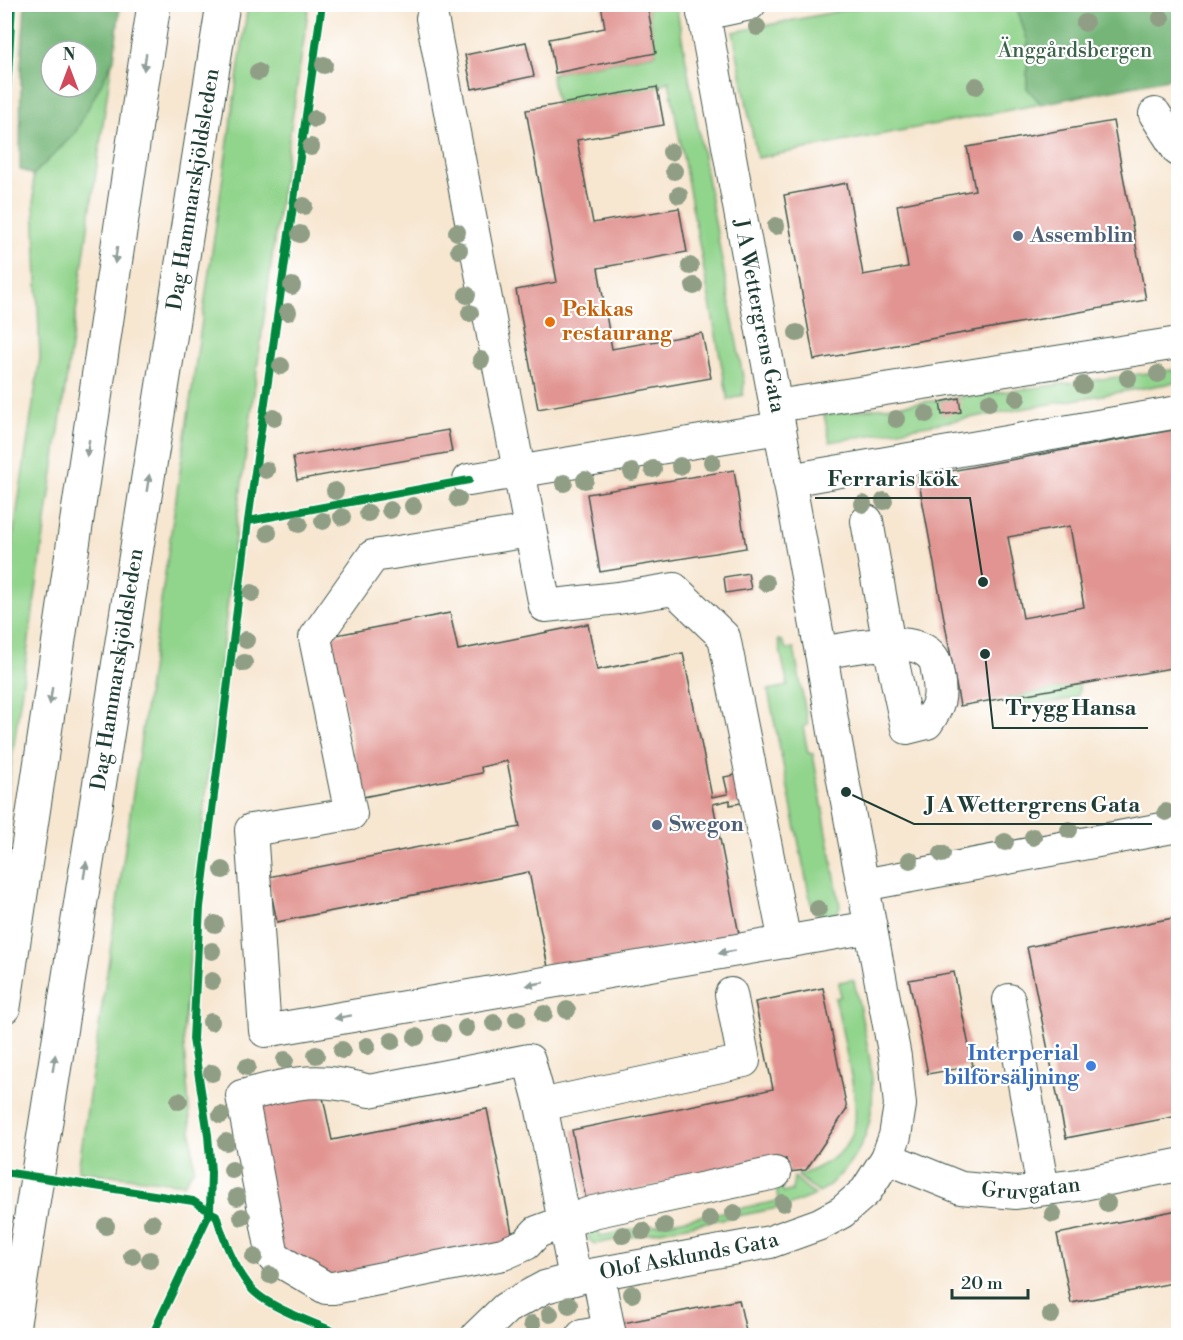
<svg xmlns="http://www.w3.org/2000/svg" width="1183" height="1340" viewBox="0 0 1183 1340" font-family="'Libre Bodoni',serif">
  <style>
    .green { fill: #91d48c; stroke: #588860; stroke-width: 1.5 }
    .forest { fill: #74b678; stroke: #4a7a56; stroke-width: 1.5; fill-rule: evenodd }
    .building { fill: #e19491; fill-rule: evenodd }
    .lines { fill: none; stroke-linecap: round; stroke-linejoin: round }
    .minor-casing { stroke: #3f564b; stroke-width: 34 }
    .major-casing { stroke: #3f564b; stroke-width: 35 }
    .minor { stroke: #fff; stroke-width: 32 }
    .major { stroke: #fff; stroke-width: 33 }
    .cycleway-casing { stroke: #fff; stroke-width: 11 }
    .cycleway { stroke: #00873e; stroke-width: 8 }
    .tree { fill: #909e86 }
    .oneway { fill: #8f9e9a }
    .service-dot { fill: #5c6f8a; stroke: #fff; stroke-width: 2 }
    .food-dot { fill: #e8710a; stroke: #fff; stroke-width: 2 }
    .shop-dot { fill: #3f7fe0; stroke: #fff; stroke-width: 2 }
    .labels { text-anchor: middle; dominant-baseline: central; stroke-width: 4.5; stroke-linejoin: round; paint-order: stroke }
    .park-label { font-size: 21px; fill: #3c634a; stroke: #fff }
    .street-label { font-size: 21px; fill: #1f3d34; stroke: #fff }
    .service-label { font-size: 21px; font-weight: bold; fill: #4e5e75; stroke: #fff; text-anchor: start }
    .food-label { font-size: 21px; font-weight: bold; fill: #c56008; stroke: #fff; text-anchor: start }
    .shop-label { font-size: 21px; font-weight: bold; fill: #366cbe; stroke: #fff; text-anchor: end }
    .leader { fill: none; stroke: #1f3d34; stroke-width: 2 }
    .callout-dot { fill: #1f3d34; stroke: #fff; stroke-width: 2 }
    .callout-label { font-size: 22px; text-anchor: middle; font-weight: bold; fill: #1f3d34; stroke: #fff; stroke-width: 4.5; stroke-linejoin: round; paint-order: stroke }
  </style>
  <rect width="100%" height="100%" fill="#fff"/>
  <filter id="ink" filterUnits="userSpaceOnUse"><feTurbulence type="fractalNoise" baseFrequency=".0167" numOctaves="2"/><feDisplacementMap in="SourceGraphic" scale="12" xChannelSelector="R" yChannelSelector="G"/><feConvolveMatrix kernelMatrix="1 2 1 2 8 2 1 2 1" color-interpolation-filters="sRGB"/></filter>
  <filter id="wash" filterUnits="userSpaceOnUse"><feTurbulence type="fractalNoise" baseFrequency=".008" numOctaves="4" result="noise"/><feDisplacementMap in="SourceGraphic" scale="24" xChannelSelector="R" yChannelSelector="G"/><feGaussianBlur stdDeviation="1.35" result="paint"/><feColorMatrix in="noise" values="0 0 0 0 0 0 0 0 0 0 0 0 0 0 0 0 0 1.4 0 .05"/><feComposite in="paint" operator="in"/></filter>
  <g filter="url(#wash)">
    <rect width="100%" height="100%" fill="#f7e6d0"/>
    <path class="green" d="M248,4L309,5L275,235L237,520L203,820L183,1034L194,1168L184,1184L78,1171Z
      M120,5L5,807V590L40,358L33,175L75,132Z
      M647,5H676L744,383L743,395L728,400L669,81L657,87L557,104L551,75L555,73L656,54Z
      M870,5H1016L1028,42L1027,88L1041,104L757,158L733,32Z
      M1178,369V382L830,442L824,415Z
      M778,640L782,641L786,649L794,648L808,725L803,727L808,753L813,754L840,906L837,913L824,915L818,914L811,904L768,690L788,686Z
      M1079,684V692L1076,698L1017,709L1006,698Z
      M852,980L854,981C870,1063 899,1135 819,1193L798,1176C858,1153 862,1130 850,1071C845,1047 841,1022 835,998L840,997L839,982Z
      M794,1177L815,1195L788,1206L595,1244L589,1240L586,1224L597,1216L600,1236L778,1201L776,1181L784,1192L792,1191Z"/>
    <path class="forest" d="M25,5H120L114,59L75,133L33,175L20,169L21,65ZM51,51H87V87H51Z
      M1016,5H1178V77L1041,104L1027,88L1028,42Z"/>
    <g id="blocks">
      <path class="building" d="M601,4H647L656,53L555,73L549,39L605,28Z
        M526,42L534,76L472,89L465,55Z
        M657,87L664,125L577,140L593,223L679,208L687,252L598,268L612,349L702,333L711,378L538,409L516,290L557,282L526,110Z
        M1113,121L1146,300L814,360L784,195L847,183L863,275L908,267L897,205L975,190L967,147Z
        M959,398L961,412L942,415L940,402Z
        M1178,429V702L1171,668L960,706L918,477ZM1070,526L1084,607L1023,618L1008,537Z
        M448,430L452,452L297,480L293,457Z
        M734,470L746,548L600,572L587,494Z
        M748,573L751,589L726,593L724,577Z
        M450,613L458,650L588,624L597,670L683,653L712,797L728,794L724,777L740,774L746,802L730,805V800L713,804L739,934L549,972L529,872L277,922L268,877L520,827L507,761L481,767L482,773L363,797L331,636Z
        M1178,917V1116L1066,1138L1027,947Z
        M954,972L973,1066L928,1074L909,980Z
        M823,988L847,1109L806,1170L789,1172L786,1159L586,1200L572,1130L773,1089L755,1002Z
        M321,1088L332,1140L487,1109L514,1243L321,1283L278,1253L247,1103Z
        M1178,1210V1282L1071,1303L1057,1234Z
        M739,1300L747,1336H621L618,1324Z"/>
    </g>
  </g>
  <g filter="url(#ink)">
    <use href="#blocks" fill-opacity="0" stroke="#3f564b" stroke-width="1.5"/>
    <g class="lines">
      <g class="minor-casing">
        <g id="minor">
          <path d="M703,14L750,4"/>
          <path d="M432,18L545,606L618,598L674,589L724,637L785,942"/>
          <path d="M1155,114L1178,150"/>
          <path d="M776,406L1178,343"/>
          <path d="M469,480L779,428"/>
          <path d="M789,480L1178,412"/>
          <path d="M530,531L373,556L315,638L351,814L251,830L265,1031L871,927"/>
          <path d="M821,653C848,649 915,632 933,658C936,662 937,670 938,676C942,698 939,706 927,723L907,728L889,645L867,521"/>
          <path d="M863,885L1178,826"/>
          <path d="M1009,1000L1043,1189"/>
          <path d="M529,1060L541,1105L564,1222L537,1232L526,1244L503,1254L333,1288H326L273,1257L242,1096C292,1083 318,1075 369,1091Z"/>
          <path d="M541,1105L744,1061L731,994"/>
          <path id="s1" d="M887,1158L961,1188L1016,1193L1078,1185L1178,1165"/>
          <path d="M598,1274L610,1336"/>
          <path d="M575,1278L564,1222L593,1212L775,1173"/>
          <path id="s2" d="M477,1336L506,1308L545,1287L585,1276L770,1242L820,1224L842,1212L866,1191L887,1158L895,1136L900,1105L895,1057L834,732L821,653L702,4"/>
          <path d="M582,1336L609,1331"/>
        </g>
      </g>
      <g class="major-casing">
        <g id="major">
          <path d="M4,1007L154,4"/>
          <path id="s3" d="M12,1336L223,4"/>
        </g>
      </g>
      <use href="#minor" class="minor"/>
      <use href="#major" class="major"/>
      <g class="cycleway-casing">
        <path id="cycleway" d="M322,4L248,521L200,907L193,1039L208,1135L211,1172L210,1212L216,1215C224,1240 233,1265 250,1287C265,1307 320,1325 345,1336
          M4,150L12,4
          M248,521L469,480
          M4,1172L193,1201L210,1212L152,1336"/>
      </g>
      <use href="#cycleway" class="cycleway"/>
    </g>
    <g class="tree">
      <circle cx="1161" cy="18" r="9"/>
      <circle cx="1085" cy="23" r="9"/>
      <circle cx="757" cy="27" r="9"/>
      <circle cx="324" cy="65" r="9"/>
      <circle cx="258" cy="72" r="9"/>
      <circle cx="976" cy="86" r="9"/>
      <circle cx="315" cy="119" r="9"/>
      <circle cx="311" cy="147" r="9"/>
      <circle cx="671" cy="152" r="9"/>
      <circle cx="674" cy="171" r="9"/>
      <circle cx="679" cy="195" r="9"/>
      <circle cx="304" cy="206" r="9"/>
      <circle cx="776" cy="226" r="9"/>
      <circle cx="457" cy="232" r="9"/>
      <circle cx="300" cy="234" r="9"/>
      <circle cx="459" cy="250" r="9"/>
      <circle cx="690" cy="266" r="9"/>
      <circle cx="292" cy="286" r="9"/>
      <circle cx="694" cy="286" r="9"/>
      <circle cx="467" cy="295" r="9"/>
      <circle cx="288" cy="312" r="9"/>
      <circle cx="470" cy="313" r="9"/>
      <circle cx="797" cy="333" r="9"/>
      <circle cx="481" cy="360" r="9"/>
      <circle cx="281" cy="366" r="9"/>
      <circle cx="1158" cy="374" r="9"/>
      <circle cx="1128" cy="378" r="9"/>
      <circle cx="1083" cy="385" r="9"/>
      <circle cx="1017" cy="398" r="9"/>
      <circle cx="989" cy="402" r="9"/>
      <circle cx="926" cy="414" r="9"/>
      <circle cx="274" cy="418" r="9"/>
      <circle cx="896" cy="419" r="9"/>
      <circle cx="712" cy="462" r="9"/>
      <circle cx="680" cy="466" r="9"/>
      <circle cx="653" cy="469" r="9"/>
      <circle cx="266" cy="470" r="9"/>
      <circle cx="632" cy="472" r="9"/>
      <circle cx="585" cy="480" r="9"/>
      <circle cx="564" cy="483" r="9"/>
      <circle cx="335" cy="491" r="9"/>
      <circle cx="458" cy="499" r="9"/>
      <circle cx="884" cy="501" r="9"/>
      <circle cx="863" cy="504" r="9"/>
      <circle cx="413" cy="506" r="9"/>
      <circle cx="390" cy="510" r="9"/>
      <circle cx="368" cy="513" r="9"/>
      <circle cx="342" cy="517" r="9"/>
      <circle cx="323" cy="521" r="9"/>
      <circle cx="299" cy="524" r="9"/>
      <circle cx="268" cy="533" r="9"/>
      <circle cx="766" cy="583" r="9"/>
      <circle cx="252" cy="593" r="9"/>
      <circle cx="246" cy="640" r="9"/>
      <circle cx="244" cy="663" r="9"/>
      <circle cx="1166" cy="812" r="9"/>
      <circle cx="1069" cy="830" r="9"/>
      <circle cx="1033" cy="837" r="9"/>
      <circle cx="1005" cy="842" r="9"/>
      <circle cx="942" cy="854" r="9"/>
      <circle cx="910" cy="860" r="9"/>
      <circle cx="223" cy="870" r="9"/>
      <circle cx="818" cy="909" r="9"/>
      <circle cx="215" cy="924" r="9"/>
      <circle cx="212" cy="951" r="9"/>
      <circle cx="212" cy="981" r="9"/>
      <circle cx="567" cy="1010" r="9"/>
      <circle cx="544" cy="1014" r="9"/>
      <circle cx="517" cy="1019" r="9"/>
      <circle cx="211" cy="1022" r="9"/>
      <circle cx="494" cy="1023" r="9"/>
      <circle cx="466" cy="1028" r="9"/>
      <circle cx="442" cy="1033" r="9"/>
      <circle cx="416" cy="1037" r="9"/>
      <circle cx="392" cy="1041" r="9"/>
      <circle cx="367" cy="1046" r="9"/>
      <circle cx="342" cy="1050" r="9"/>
      <circle cx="316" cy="1055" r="9"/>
      <circle cx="285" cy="1060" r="9"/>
      <circle cx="247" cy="1067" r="9"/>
      <circle cx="212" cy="1073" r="9"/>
      <circle cx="179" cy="1101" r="9"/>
      <circle cx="221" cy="1115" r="9"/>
      <circle cx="226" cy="1142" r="9"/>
      <circle cx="232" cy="1170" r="9"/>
      <circle cx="237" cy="1197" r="9"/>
      <circle cx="783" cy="1203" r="9"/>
      <circle cx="1107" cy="1203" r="9"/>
      <circle cx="734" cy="1213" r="9"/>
      <circle cx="1053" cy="1214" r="9"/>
      <circle cx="242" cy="1217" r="9"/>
      <circle cx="710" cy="1219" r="9"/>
      <circle cx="152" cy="1223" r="9"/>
      <circle cx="106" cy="1226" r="9"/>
      <circle cx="665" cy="1226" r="9"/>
      <circle cx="643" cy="1231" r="9"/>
      <circle cx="623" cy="1235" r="9"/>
      <circle cx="132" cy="1256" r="9"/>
      <circle cx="254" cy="1257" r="9"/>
      <circle cx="150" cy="1260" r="9"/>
      <circle cx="270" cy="1275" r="9"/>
      <circle cx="632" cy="1294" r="9"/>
      <circle cx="569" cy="1305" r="9"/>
      <circle cx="550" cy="1314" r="9"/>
      <circle cx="1051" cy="1315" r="9"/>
      <circle cx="532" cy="1324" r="9"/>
    </g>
    <defs><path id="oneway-solid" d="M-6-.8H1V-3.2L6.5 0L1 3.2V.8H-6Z" transform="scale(1.5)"/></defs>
    <g class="oneway">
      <use href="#oneway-solid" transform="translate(145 62) rotate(98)"/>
      <use href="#oneway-solid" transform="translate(116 255) rotate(98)"/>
      <use href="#oneway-solid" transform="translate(88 448) rotate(98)"/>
      <use href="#oneway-solid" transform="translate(148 483) rotate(-81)"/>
      <use href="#oneway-solid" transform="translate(51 696) rotate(98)"/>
      <use href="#oneway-solid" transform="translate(85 870) rotate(-81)"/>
      <use href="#oneway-solid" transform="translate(727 952) rotate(170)"/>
      <use href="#oneway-solid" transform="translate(535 984) rotate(170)"/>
      <use href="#oneway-solid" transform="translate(343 1017) rotate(170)"/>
      <use href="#oneway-solid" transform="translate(54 1063) rotate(-81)"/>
    </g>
  </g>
  <g class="service-dot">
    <circle cx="1018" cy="236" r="6"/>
    <circle cx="657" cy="825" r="6"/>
  </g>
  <circle class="food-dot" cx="550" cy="322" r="6"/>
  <circle class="shop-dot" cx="1091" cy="1066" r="6"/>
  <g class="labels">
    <g class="park-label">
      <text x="1075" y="51">Änggårdsbergen</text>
    </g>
    <g class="street-label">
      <text stroke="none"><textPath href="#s3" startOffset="1161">Dag Hammarskjöldsleden</textPath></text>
      <text transform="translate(759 316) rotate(79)">J A Wettergrens Gata</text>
      <text stroke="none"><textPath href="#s3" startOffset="675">Dag Hammarskjöldsleden</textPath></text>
      <text stroke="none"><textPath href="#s1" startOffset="150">Gruvgatan</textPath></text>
      <text stroke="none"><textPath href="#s2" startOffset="232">Olof Asklunds Gata</textPath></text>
    </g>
    <g class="service-label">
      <text x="1030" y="236">Assemblin</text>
      <text x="669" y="825">Swegon</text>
    </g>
    <g class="food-label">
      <text x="562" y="310">Pekkas<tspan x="562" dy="24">restaurang</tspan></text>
    </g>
    <g class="shop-label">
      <text x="1079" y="1054">Interperial<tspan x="1079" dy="24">bilförsäljning</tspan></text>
    </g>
  </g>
  <path class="leader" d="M983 582L970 498H815M985 654L993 728H1148M846 792L914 824H1152"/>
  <g class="callout-dot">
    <circle cx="983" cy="582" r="6"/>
    <circle cx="985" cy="654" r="6"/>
    <circle cx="846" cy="792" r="6"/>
  </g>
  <g class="callout-label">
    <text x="893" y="486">Ferraris kök</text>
    <text x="1071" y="715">Trygg Hansa</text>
    <text x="1033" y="812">J A Wettergrens Gata</text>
  </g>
  <rect width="1183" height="1340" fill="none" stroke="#fff" stroke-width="24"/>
  <g transform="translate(69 69)"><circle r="28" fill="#ffffff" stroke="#a5b1ae" stroke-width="1.5"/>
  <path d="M0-4.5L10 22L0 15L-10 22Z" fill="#d1495b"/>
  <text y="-9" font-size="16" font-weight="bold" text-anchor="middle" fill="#1f3d34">N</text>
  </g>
  <path d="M952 1289v9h76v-9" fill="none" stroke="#1f3d34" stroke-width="3"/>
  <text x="961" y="1289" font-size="18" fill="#1f3d34" stroke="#ffffff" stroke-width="4.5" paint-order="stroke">20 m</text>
</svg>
